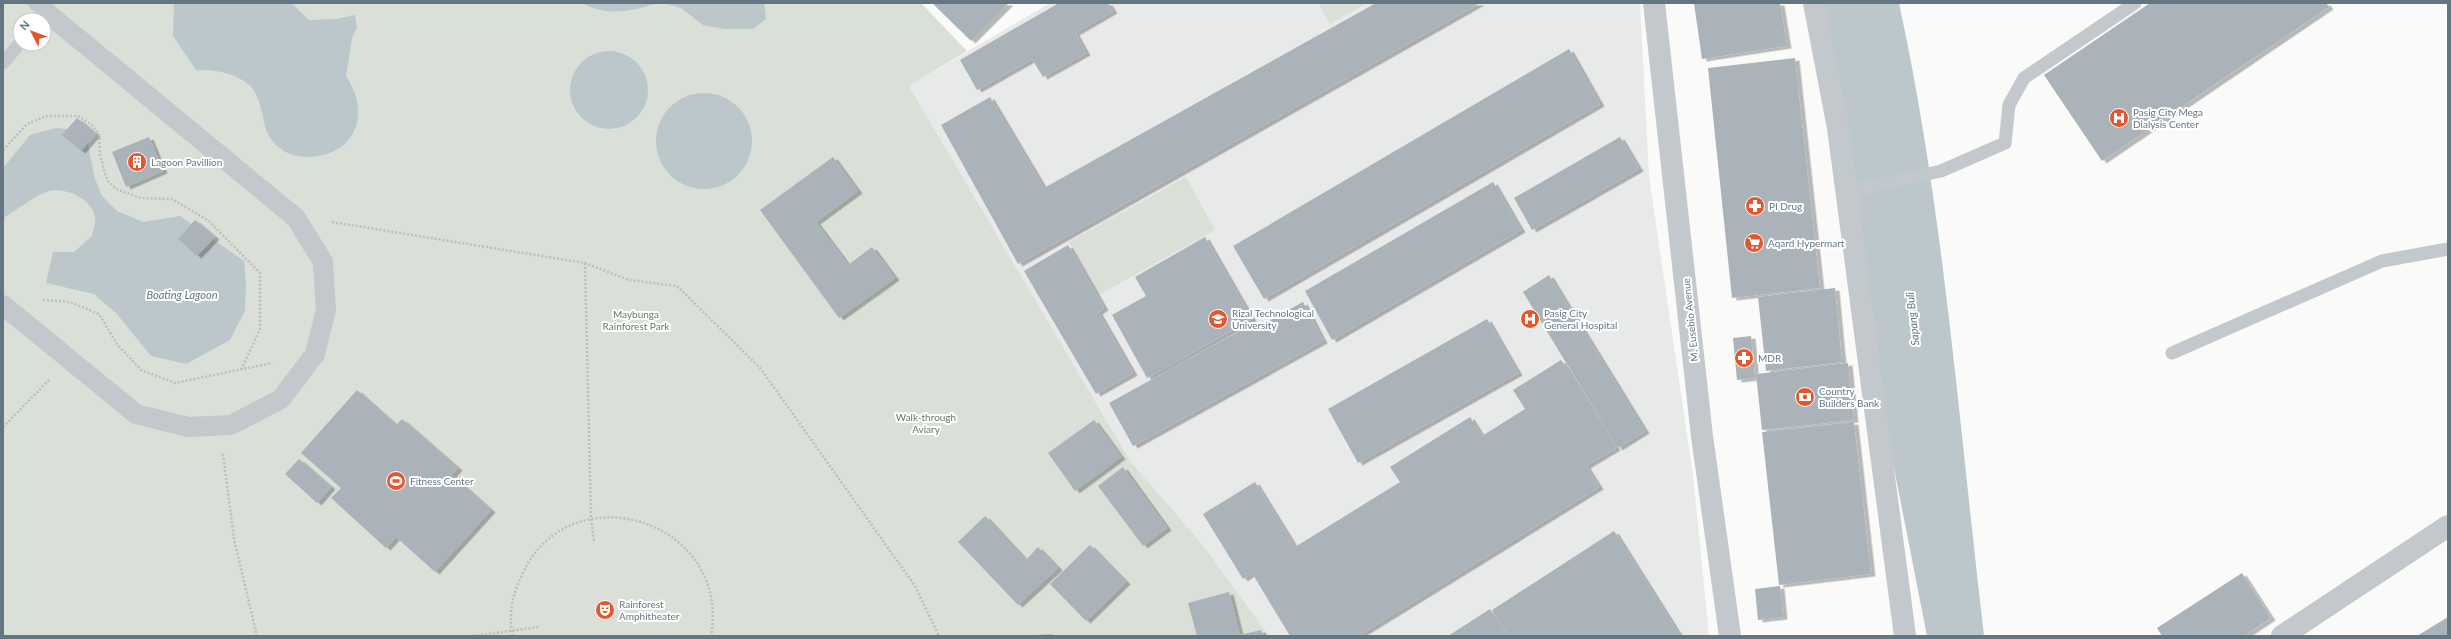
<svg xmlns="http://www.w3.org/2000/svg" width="2451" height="639" viewBox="0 0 2451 639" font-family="Lato,sans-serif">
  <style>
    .built { fill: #e8e9e9 }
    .green { fill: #dadfd7; fill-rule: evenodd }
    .water { fill: #bbc7cb }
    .building { fill: #aab3b9; filter: url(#shadow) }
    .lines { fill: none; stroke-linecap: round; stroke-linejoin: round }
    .path { stroke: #bbbfc2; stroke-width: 2.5; stroke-dasharray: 2 2; stroke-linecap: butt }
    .service { stroke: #c3c8cc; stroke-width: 13 }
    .pedestrian { stroke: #c3c8cc; stroke-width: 20 }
    .minor { stroke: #c3c8cc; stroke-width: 22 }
    .tertiary { stroke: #c3c8cc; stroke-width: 22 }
    .labels { text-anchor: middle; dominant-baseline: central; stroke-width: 4; stroke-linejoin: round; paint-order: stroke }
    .poi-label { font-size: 10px; fill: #657683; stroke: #fff; text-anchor: start }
    .park-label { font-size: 10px; fill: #687a64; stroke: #fff }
    .street-label { font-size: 10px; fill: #657683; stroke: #fff }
    .water-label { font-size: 11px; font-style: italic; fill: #60757c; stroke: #fff }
  </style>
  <defs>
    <filter id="shadow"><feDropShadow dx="4.5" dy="2.5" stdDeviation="0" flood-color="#0004"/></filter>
  </defs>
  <rect width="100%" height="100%" fill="#fafaf8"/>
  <path class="built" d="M1050,3H1640L1649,177L1693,475L1709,636H1269L1203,545L1131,462L909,86Z"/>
  <path class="green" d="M3,3H921L967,51L909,86L1131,462L1203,545L1269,636H3ZM20,20H44V44H20Z
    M1318,3H1367L1330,24Z
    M1186,177L1215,230L1099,295L1069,242Z"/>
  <path class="water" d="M174,3H291L309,20L337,19L355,15L357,28L352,38L346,76C354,89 359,100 358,116C358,127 350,141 341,147C317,163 280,161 267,132C262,118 261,94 248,84C233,72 215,70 196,70L173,36Z
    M582,3H657C633,11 606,17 582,3Z
    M664,3H764L766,19L753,29H724L703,25L681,8Z
    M1822,3H1899C1944,211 1959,425 1984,636H1927L1883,412L1856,180Z
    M570 90a39 39 0 1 1 78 0a39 39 0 1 1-78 0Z
    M656 141a48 48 0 1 1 96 0a48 48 0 1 1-96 0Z
    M56,128L78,130L87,140L95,179L102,196L117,211L143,222L180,216L244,261L246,283L245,311L230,340L186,364L151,356L116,313L94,294L46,283L53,252H74L92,236C93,231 96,223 95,218C93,199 66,187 49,191C39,193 14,212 3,218V168L30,135Z"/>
  <path class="building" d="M932,3H1009L971,41Z
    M1059,3H1108L1113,11L1075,33L1086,53L1043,77L1032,59L977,90L960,60Z
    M1376,3H1480L1018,264L941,125L990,97L1044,188Z
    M1694,3H1780L1787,46L1702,59Z
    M2150,3H2326L2329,7L2102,161L2044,75Z
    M1569,49L1600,104L1264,299L1233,246Z
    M1795,58L1820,288L1732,298L1708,68Z
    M77,118L96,134L81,151L62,135Z
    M149,137L163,171L126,187L112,152Z
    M1620,137L1639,169L1532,230L1514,198Z
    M833,157L858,191L816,222L848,265L872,247L895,278L839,318L760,210Z
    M1493,182L1521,230L1332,340L1305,291Z
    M195,220L215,237L197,256L178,239Z
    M1205,237L1252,319L1147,378L1112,315L1146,296L1135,277Z
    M1068,245L1104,308L1098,312L1133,373L1096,394L1024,271Z
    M1549,275L1645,431L1618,448L1523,292Z
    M1835,288L1842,362L1766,371L1758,297Z
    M1303,302L1323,341L1133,446L1109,403L1254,323L1256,328Z
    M1487,319L1518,373L1358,463L1328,409Z
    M1751,336L1755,378L1737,380L1733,338Z
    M1561,360L1616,448L1586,466L1599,487L1358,636H1290L1252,573L1243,579L1203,514L1255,482L1295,547L1400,482L1390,467L1470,417L1482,436L1525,409L1513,390Z
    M1848,363L1854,420L1762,430L1756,374Z
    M357,390L396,425L402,419L458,468L452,475L491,510L435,572L396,537L386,548L331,498L341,488L301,453Z
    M1094,420L1121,457L1075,491L1048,453Z
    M1854,422L1871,574L1779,585L1762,432Z
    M299,459L331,487L317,503L285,474Z
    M1123,467L1167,528L1143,546L1098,486Z
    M985,516L1026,560L1038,547L1058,568L1018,605L958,542Z
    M1614,531L1680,636H1509L1492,610Z
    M1090,545L1126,582L1086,621L1050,584Z
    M2242,573L2271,618L2244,636H2162L2157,628Z
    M1780,586L1783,617L1758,620L1755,589Z
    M1229,592L1240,636H1197L1188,603Z
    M1490,609L1507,636H1448Z
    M2448,617V636H2417Z
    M1261,630L1263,636H1240V635Z
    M1052,634L1054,636H1035V635Z"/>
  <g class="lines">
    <path class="path" d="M3,150L27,124L46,116H78L92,125L99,134L100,155L107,180L116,189L141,198L172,199L209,221L260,273V329L241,370
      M332,222L585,263L629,280L677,286L761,369L915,586L939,636
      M585,263L591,519L594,541
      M43,300L70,302L99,314L117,344L141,370L175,383L272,363
      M3,427L50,379
      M223,454L234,539L257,636
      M473,636L539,627
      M513,636C508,616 512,596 521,577C567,469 732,519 711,636"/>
    <path class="service" d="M34,3L46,12L39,20
      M3,63L20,43
      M1846,192L1941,171L2005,143L2009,105L2024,78L2135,3
      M2172,353L2382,261L2448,249"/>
    <path class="pedestrian" d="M3,305L136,414L188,427L231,425L281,399L315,354L326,310L323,262L296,218L46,12"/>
    <path class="minor" d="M1814,3L1838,128L1905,636
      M2282,636L2448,526"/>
    <path class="tertiary" d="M1654,3L1702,436L1730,636"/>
  </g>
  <defs>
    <g id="hospital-disc" transform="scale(1)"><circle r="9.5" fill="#e4572e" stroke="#fff"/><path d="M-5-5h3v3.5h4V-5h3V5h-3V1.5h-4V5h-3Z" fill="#fff"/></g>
    <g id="building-disc" transform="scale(1)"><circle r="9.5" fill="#e4572e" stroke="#fff"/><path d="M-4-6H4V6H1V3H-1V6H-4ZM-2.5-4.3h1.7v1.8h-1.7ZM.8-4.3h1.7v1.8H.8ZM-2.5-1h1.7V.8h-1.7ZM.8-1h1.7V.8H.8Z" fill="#fff"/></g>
    <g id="pharmacy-disc" transform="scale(1)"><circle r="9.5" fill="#e4572e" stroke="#fff"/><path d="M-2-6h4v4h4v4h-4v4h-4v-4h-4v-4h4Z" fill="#fff"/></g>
    <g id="supermarket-disc" transform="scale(1)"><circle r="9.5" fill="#e4572e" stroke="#fff"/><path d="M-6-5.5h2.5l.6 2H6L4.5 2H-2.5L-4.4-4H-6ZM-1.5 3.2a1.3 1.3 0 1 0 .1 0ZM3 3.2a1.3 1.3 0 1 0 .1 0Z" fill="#fff"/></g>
    <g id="university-disc" transform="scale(1)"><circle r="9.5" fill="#e4572e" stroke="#fff"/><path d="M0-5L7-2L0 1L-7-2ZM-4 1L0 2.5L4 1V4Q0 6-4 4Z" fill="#fff"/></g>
    <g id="bank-disc" transform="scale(1)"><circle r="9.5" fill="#e4572e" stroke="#fff"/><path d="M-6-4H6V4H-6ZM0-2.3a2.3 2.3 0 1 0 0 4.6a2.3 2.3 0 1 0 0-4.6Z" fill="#fff"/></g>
    <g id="stadium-disc" transform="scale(1)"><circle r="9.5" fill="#e4572e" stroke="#fff"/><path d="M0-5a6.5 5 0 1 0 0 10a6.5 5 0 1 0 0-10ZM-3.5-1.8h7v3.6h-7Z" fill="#fff"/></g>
    <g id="theatre-disc" transform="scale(1)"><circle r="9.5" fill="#e4572e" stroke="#fff"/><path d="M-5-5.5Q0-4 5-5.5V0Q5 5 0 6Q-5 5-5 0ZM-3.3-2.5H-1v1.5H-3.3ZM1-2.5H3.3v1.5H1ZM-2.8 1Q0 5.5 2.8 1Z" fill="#fff"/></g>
  </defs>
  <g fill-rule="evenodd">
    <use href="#hospital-disc" x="2119" y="118"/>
    <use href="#building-disc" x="137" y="162"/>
    <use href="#pharmacy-disc" x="1755" y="206"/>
    <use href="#supermarket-disc" x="1754" y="243"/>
    <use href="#university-disc" x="1218" y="319"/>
    <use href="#hospital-disc" x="1530" y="319"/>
    <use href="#pharmacy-disc" x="1744" y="358"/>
    <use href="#bank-disc" x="1805" y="397"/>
    <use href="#stadium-disc" x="396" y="481"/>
    <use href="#theatre-disc" x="605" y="610"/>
  </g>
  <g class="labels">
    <g class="poi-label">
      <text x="2133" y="112">Pasig City Mega<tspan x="2133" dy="12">Dialysis Center</tspan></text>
      <text x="151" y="162">Lagoon Pavillion</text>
      <text x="1769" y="206">PI Drug</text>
      <text x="1768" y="243">Aqard Hypermart</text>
      <text x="1232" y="313">Rizal Technological<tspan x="1232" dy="12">University</tspan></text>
      <text x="1544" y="313">Pasig City<tspan x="1544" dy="12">General Hospital</tspan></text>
      <text x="1758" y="358">MDR</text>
      <text x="1819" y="391">Country<tspan x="1819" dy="12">Builders Bank</tspan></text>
      <text x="410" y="481">Fitness Center</text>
      <text x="619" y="604">Rainforest<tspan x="619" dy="12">Amphitheater</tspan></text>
    </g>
    <g class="park-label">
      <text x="636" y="314">Maybunga<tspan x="636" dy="12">Rainforest Park</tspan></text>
      <text x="926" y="417">Walk-through<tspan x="926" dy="12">Aviary</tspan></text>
    </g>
    <g class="street-label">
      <text transform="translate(1690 320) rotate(-96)">M. Eusebio Avenue</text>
    </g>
    <g class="water-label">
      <text x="182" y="294">Boating Lagoon</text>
      <text transform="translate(1912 319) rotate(-96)">Sapang Buli</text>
    </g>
  </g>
  <rect width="2451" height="639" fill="none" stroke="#657683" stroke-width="8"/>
  <g transform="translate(32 32) rotate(312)"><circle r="19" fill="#ffffff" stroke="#c1c8cd"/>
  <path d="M0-3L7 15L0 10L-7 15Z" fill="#e4572e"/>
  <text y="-6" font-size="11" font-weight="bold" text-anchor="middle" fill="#657683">N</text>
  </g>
</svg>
